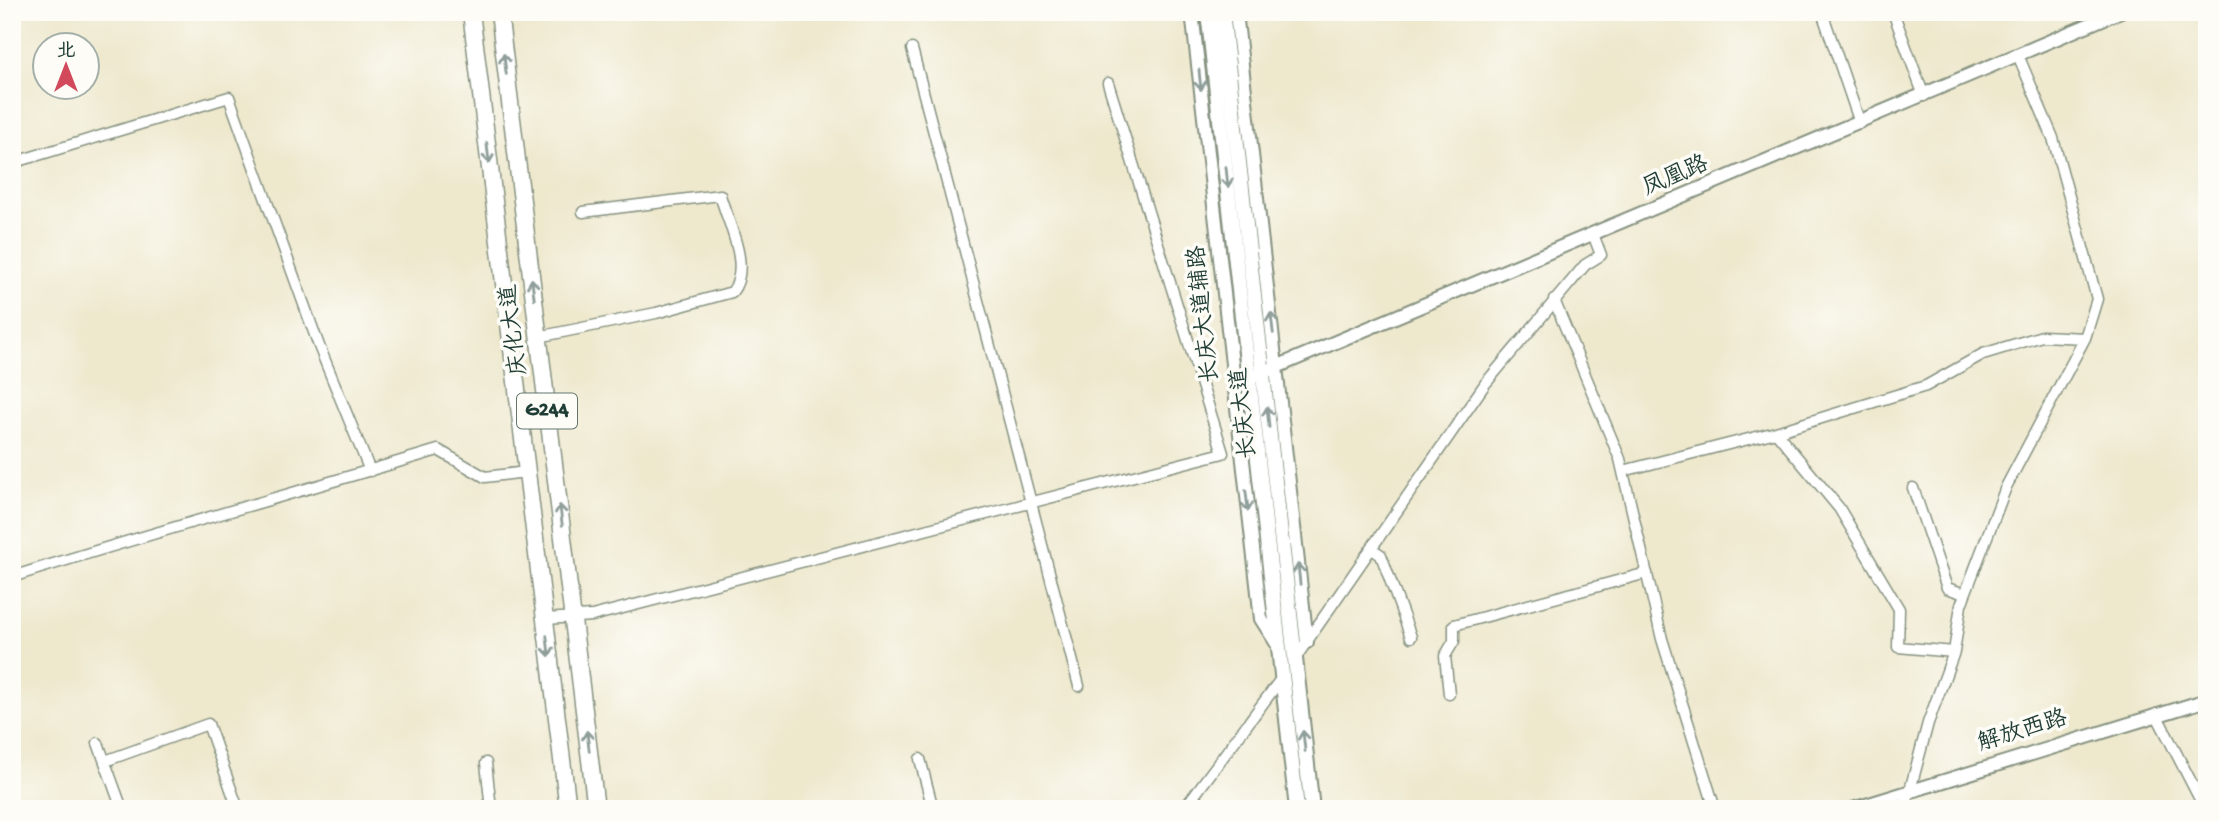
<svg xmlns="http://www.w3.org/2000/svg" width="2219" height="821" viewBox="0 0 2219 821" font-family="'Gochi Hand','LXGW WenKai TC',sans-serif">
  <style>
    .lines { fill: none; stroke-linecap: round; stroke-linejoin: round }
    .minor-casing { stroke: #869280; stroke-width: 13 }
    .tertiary-casing { stroke: #869280; stroke-width: 16 }
    .secondary-casing { stroke: #869280; stroke-width: 18 }
    .trunk-casing { stroke: #869280; stroke-width: 19 }
    .minor { stroke: #fff; stroke-width: 10 }
    .tertiary { stroke: #fff; stroke-width: 12 }
    .secondary { stroke: #fff; stroke-width: 14 }
    .trunk { stroke: #fff; stroke-width: 16 }
    .oneway { stroke: #8f9e9a }
    .labels { text-anchor: middle; dominant-baseline: central; stroke-width: 7; stroke-linejoin: round; paint-order: stroke }
    .shield { fill: #fdfcf7; stroke: #62766e; stroke-width: 2 }
    .shield-label { font-size: 21px; font-weight: bold; fill: #1f3d34 }
    .street-label { font-size: 23px; fill: #1f3d34; stroke: #fdfcf7 }
  </style>
  <rect width="100%" height="100%" fill="#fdfcf7"/>
  <filter id="ink" filterUnits="userSpaceOnUse"><feTurbulence type="fractalNoise" baseFrequency=".0143" numOctaves="2"/><feDisplacementMap in="SourceGraphic" scale="14" xChannelSelector="R" yChannelSelector="G"/><feConvolveMatrix kernelMatrix="1 2 1 2 8 2 1 2 1" color-interpolation-filters="sRGB"/></filter>
  <filter id="wash" filterUnits="userSpaceOnUse"><feTurbulence type="fractalNoise" baseFrequency=".00686" numOctaves="4" result="noise"/><feDisplacementMap in="SourceGraphic" scale="28" xChannelSelector="R" yChannelSelector="G"/><feGaussianBlur stdDeviation="1.57" result="paint"/><feColorMatrix in="noise" values="0 0 0 0 0 0 0 0 0 0 0 0 0 0 0 0 0 1.4 0 .05"/><feComposite in="paint" operator="in"/></filter>
  <g filter="url(#wash)">
    <rect width="100%" height="100%" fill="#eee8cd"/>
  </g>
  <g filter="url(#ink)">
    <g class="lines">
      <g class="minor-casing">
        <path id="minor" d="M1822,12L1860,123
          M1893,12L1924,96
          M912,49L1079,686
          M12,163L229,97L319,346L370,471
          M1554,300L1620,459L1662,639L1715,809
          M538,337L656,313L732,292C752,267 728,223 720,195L583,212
          M1776,432L1839,508L1899,609L1898,647L1954,652
          M1623,471L1776,432L1926,386L1983,354L2042,336L2085,338
          M1913,488L1947,588L1965,594
          M1372,549L1381,555L1411,637
          M12,577C153,532 296,493 438,450L485,477L526,472
          M545,619L592,616L1223,453L1108,83
          M1294,660L1485,384L1585,265L1601,255L1593,234
          M1449,694L1445,656L1454,641V625L1647,573
          M2156,714L2205,809
          M98,743L122,809
          M920,759L933,809
          M105,761L208,724L238,809
          M486,763L491,809
          M1184,809L1284,675
          M1905,809L1928,723L1954,652L1961,605L2006,487L2085,338L2097,299L2053,138L2018,55"/>
      </g>
      <g class="tertiary-casing">
        <path id="tertiary" d="M1192,12L1261,619L1279,647
          M1236,12L1307,642
          M1255,376L2119,12
          M1853,809L2207,700"/>
      </g>
      <g class="secondary-casing">
        <path id="secondary" d="M1208,12L1297,809
          M1222,12L1312,809"/>
      </g>
      <g class="trunk-casing">
        <path id="trunk" d="M471,12L568,809
          M499,12L596,809"/>
      </g>
      <use href="#minor" class="minor"/>
      <use href="#tertiary" class="tertiary"/>
      <use href="#secondary" class="secondary"/>
      <use href="#trunk" class="trunk"/>
    </g>
    <defs><path id="oneway-shaft" d="M-6 0H5M1.5-3L5.5 0L1.5 3" fill="none" stroke-width="1.6" stroke-linecap="round" stroke-linejoin="round" transform="scale(1.75)"/></defs>
    <g class="oneway">
      <use href="#oneway-shaft" transform="translate(505 64) rotate(-97)"/>
      <use href="#oneway-shaft" transform="translate(1200 80) rotate(84)"/>
      <use href="#oneway-shaft" transform="translate(488 153) rotate(83)"/>
      <use href="#oneway-shaft" transform="translate(1227 177) rotate(84)"/>
      <use href="#oneway-shaft" transform="translate(533 289) rotate(-97)"/>
      <use href="#oneway-shaft" transform="translate(1272 323) rotate(-97)"/>
      <use href="#oneway-shaft" transform="translate(1268 417) rotate(-96)"/>
      <use href="#oneway-shaft" transform="translate(1247 501) rotate(83)"/>
      <use href="#oneway-shaft" transform="translate(561 515) rotate(-97)"/>
      <use href="#oneway-shaft" transform="translate(1299 574) rotate(-96)"/>
      <use href="#oneway-shaft" transform="translate(548 646) rotate(83)"/>
      <use href="#oneway-shaft" transform="translate(588 741) rotate(-97)"/>
      <use href="#oneway-shaft" transform="translate(1304 741) rotate(-96)"/>
    </g>
  </g>
  <g class="labels">
    <rect class="shield" x="517" y="393.5" width="60" height="35" rx="5"/>
    <g class="shield-label">
      <text x="547" y="411">G244</text>
    </g>
    <g class="street-label">
      <text transform="translate(1676 177) rotate(-23)">凤凰路</text>
      <text transform="translate(1205 314) rotate(-96)">长庆大道辅路</text>
      <text transform="translate(515 330) rotate(-97)">庆化大道</text>
      <text transform="translate(1245 413) rotate(-96)">长庆大道</text>
      <text transform="translate(2023 732) rotate(-17)">解放西路</text>
    </g>
  </g>
  <rect width="2219" height="821" fill="none" stroke="#fdfcf7" stroke-width="42"/>
  <g transform="translate(66 66)"><circle r="33" fill="#fdfcf7" stroke="#a4b0a9" stroke-width="2"/>
  <path d="M0-5L12 26L0 18L-12 26Z" fill="#d1495b"/>
  <text y="-10" font-size="19" font-weight="bold" text-anchor="middle" fill="#1f3d34">北</text>
  </g>
</svg>
